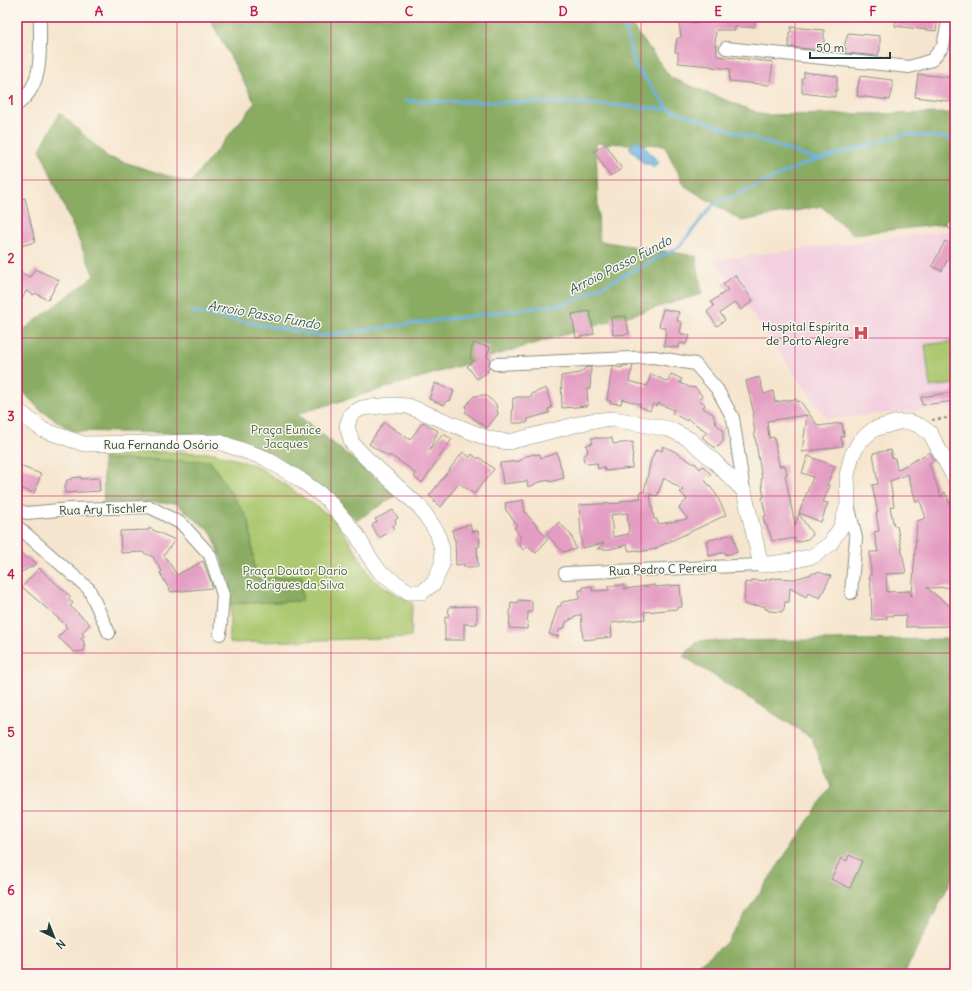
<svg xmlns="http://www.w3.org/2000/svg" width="972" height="991" viewBox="0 0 972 991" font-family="Delius,sans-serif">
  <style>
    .built { fill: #f3cfdf }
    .green { fill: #acc86f; stroke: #668252 }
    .forest { fill: #89ac62; stroke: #54744b }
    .water { fill: #6bb1e1; stroke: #45778a }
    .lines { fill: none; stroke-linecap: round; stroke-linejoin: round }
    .stream { stroke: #6bb1e1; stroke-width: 3 }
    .building { fill: #e49ec3; fill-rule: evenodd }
    .service-casing { stroke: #8a9181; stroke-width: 8 }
    .minor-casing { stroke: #8a9181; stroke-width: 14 }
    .tertiary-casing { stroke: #8a9181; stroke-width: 16 }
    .path { stroke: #8a9181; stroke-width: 2; stroke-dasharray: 3 3; stroke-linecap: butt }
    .service { stroke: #fff; stroke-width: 6 }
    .minor { stroke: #fff; stroke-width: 12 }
    .tertiary { stroke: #fff; stroke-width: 15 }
    .grid { fill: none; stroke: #c2185b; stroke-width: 1; stroke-opacity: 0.55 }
    .labels { text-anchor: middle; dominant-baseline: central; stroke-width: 3; stroke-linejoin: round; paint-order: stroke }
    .poi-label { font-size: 12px; fill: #1f3d34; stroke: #fbf7ec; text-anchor: end }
    .park-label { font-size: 12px; fill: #426043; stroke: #fbf7ec }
    .street-label { font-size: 12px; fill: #1f3d34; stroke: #fbf7ec }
    .water-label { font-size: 13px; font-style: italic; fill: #325a5f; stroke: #fbf7ec }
    .neatline { fill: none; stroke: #c2185b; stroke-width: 1.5 }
    .grid-label { font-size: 13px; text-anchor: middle; font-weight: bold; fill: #c2185b }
  </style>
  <rect width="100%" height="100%" fill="#fbf7ec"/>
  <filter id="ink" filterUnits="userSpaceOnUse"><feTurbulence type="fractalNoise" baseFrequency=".025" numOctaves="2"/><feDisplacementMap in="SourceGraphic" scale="8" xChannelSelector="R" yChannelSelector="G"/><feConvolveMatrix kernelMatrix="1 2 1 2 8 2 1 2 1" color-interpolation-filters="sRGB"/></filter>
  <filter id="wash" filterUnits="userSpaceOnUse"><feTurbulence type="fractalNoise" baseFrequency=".012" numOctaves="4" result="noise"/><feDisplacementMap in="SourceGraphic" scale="16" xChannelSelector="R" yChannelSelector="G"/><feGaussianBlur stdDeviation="0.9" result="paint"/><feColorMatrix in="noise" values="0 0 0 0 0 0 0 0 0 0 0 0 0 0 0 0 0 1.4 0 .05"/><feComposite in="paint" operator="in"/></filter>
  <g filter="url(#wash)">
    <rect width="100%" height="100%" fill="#f6e5ce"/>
    <path class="built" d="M955,230V407L827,419L714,260Z"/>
    <path class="green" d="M955,341V384L930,387L925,345Z
      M103,451L214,453L257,466L336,520L373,580L412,603L411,637L230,643V582L212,533L176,503L104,502Z"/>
    <path class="forest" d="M209,17H317L319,20L331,17H626L671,78L763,115L955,113V223L853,234L821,206L742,221L685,186L664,145L596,143L599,241L696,256L702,294L297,414L397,495L357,520L269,453L220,434L72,431L39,409L17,385L18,334L94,276L40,149L60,113L108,157L190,183L255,103Z
      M103,459L210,461L249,520L256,579L302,576V601L230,604V582L212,533L176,503L104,502Z
      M955,639V873L904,974H687L725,944L831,787L812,738L683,656L698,641Z"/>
    <path class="water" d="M638,139L659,163L653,168L650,164H644L629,147Z"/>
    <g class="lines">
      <path class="stream" d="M622,17L635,66L669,109
        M405,101L580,103L669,109L818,160
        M193,312L320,336L569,303L679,247L712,206L804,164L906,134L955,139"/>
    </g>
    <g id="blocks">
      <path class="building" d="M713,17H755L754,27H735V30H716L715,46H717V56L773,62L770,85L729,81L730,69L711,67V66L678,63V52H675L677,38H681L679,22L692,20V23L710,21L709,18Z
        M896,17H938L936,31L895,26Z
        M791,27L824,30V45H822V50L789,47V32H791Z
        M848,33L880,36V51H879L878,56L845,53L846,48L844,47Z
        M804,72L837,76V91H835V97L802,93V78H804Z
        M918,74L955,78V102L915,97Z
        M860,76L892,80V85L893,86L890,100L857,96L858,91H857Z
        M606,144L622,169L610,176L594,151Z
        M25,198L35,242L17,247V200Z
        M945,241L954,246L942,271L932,266Z
        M35,269L59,280L48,300L35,293L34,295L26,291L17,310V279L20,272L30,277Z
        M735,275L753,301L741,310L736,302L720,313L725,320L717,326L707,312L714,306L711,302L728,290L723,284Z
        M663,309L679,312L677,321L682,322L680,333L690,336L686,344L680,343L679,348L664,346L666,328L659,326Z
        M590,311L594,334L576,338L572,314Z
        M626,316L629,334L613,335L611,317Z
        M473,343L490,347L487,356L490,360L489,364L490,368L487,370L488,372L477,379L467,366L473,362L470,357Z
        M633,365L629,381L647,386L651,374L668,382L671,374L682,379L680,383L689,387L696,388L702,396L699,400L705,404L703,408L713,414L716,424L723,430V441L718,447L717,446L715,448L702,437L707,432L688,419L687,421L672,413L674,410L658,403L657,406L653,404L650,411L639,406L640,404L622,399L621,404L610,403L611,401L607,400L612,366L622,368V366Z
        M591,367L590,389H587L588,406L562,408L561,376L580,373L581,371H583L585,368Z
        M759,377L764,394L773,391L775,402L796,399L797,402L800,401L818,426L842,423L844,436L841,437L843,446L802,452L807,415L767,421L769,438L774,437L779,466L785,465L787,474L785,475L795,525L799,514L813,535L806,540L805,539L801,542L794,541L795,538L778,541L777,540L772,541L769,530H768L767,525H765L763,517L766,516L762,498L764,497L761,479H762L754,431H755L753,421V414H754L746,381Z
        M435,383L454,391L450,401L447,400L444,405L429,399Z
        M546,388L552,408L548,409L549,413L528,419L527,423H512L513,398H516V397H532L531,394Z
        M955,392V401L922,405L921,397Z
        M485,395L496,404L498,414L487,428L465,412L467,409L465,407L474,396Z
        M384,422L410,440L423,422L438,431L429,451L443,434L452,439L422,483L414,477L416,474L411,470V469L390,455L389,457L369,444Z
        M591,438H612L613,444L633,442L632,468L605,471L604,467L598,469L597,463L588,464L584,462L583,457L588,452L586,445L593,443Z
        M663,446L674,451L694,464L695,463L700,469L703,466L711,474L705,480L716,494L726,515L656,548V549L638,552V550L629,551L627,545L610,549H597L604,543L582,548L579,505L621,503V501L641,498L640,492H644L651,460L655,451L656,452L657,449L662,451ZM664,478L683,490L680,492L687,499L679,508L688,519L658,524L657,519H654L650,494L657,496ZM627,513L629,534L613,537L611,515Z
        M891,450L892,458H895L897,470L930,452L934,460L929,463L941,497L945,492L952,510L955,509V560L953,563L954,587L927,588L955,610L952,614L955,617V626L906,627V615L886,616L887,619L872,620L871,590L869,575H871L870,552H878L874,532L879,531L876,513H878L872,485L878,484L873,453ZM908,474L916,502L920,501L926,518L917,521L912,596H911L910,591L887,592L886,574L906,573L897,526H894L890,507L894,506L890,481Z
        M463,452L470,457L472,454L478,459L479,457L494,469L474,494L459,483L441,507L434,502L435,500L429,496Z
        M557,453L564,478L550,482L549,480L536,483L534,485L528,487L527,481L503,484L500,463L520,461V460L523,459L526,456L535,454V455L540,454L541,458Z
        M808,456L835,466L827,485L830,486L823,502L828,503L821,522L799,513L813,477L802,473Z
        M17,465L41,474L34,493L17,487Z
        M81,477V479L99,478L100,491L65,493V487L67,480L72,479L71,478Z
        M523,500L525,512L548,539L536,553L528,547L523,550L519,544V541L521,538L514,527L517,525L507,511H506L505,503Z
        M393,510L398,518L395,520L396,523L393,526L395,529L379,538L372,525L377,522L375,519Z
        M559,522L571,535L576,549L563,552L546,534Z
        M470,524L472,532L478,531L480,543H479L480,546L477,547L478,567H464V564L456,565L455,539H454L452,530Z
        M149,528L175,540L164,555L177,575L203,561L211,582L212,588L171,592L160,573L162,571L153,557L142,552L121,553L120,531L149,530Z
        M733,534L737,552L726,555L725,552L709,556L706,541Z
        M17,550L28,559L29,557L37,564L17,574Z
        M39,568L71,597L68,599L73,603L70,606L90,624L82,633L84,635L81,639L84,641V651L74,652L58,637L67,628L65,626L66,625L22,587Z
        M818,572L831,576L820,598L808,593L806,597L790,588L789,602H785L784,610H782V612L768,611V609H765V606L745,605L744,603L745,582L752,583V580L766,581V579H772L770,578L795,579Z
        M624,585V589L655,585V587L680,585L682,607H677L678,609L644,612L645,619L611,623L612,637L583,640L581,614L566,622L565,627L559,630L558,637L549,634L558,606L560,607L562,602L579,599V590H583V587L592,586V591L609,590L608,586Z
        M518,600L532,601V612H528L527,629L509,628L511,602L518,603Z
        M477,606V624H464V640H445V617H448L449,607Z
        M849,855L862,861L850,888L831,879L841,858L847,861Z"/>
    </g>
  </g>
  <g filter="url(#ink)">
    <use href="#blocks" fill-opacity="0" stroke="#8a9181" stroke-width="1"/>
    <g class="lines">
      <g class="service-casing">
        <path id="service" d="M952,226H955"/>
      </g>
      <g class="minor-casing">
        <path id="minor" d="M726,48L909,67L932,60L943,46L949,17
          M17,105C46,83 39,49 40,17
          M496,364L654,357L695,364L717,389L733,418L744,491
          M848,504L856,538L851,593
          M17,510L27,513L70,509L150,507L182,524L210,555L223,595L220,634
          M17,526L89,589L109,633
          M565,573L761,565"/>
      </g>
      <g class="tertiary-casing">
        <path id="tertiary" d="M17,410L43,430L84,444L219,442L265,458L301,480L327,499L357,535L368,555L380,572L409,592H422L434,583L442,564V549L437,532L420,507L365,457L352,443L347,426L351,414L362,408L391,405L408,406L489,439L509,442L590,421L614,419L669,429L689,439L714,461L744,491L761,565L792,561L813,556L830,544L841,527L848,504L847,475L852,455L860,441L874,429L898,422H910L920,426L930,433L955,479"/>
      </g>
      <path class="path" d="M932,420L955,417"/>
      <use href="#service" class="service"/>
      <use href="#minor" class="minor"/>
      <use href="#tertiary" class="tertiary"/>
    </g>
  </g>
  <path class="grid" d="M177,17V974M331,17V974M486,17V974M641,17V974M795,17V974M17,180H955M17,338H955M17,496H955M17,653H955M17,811H955"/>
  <defs>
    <g id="hospital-bare" transform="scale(1.2)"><path d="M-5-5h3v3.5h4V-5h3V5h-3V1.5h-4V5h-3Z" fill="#d1495b" stroke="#fbf7ec" stroke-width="2.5" paint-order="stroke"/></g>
  </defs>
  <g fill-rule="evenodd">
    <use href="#hospital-bare" x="861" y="333"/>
  </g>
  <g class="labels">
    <g class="poi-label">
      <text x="849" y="326">Hospital Espírita<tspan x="849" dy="14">de Porto Alegre</tspan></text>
    </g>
    <g class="park-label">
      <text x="286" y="429">Praça Eunice<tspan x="286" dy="14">Jacques</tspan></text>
      <text x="295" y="570">Praça Doutor Dario<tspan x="295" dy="14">Rodrigues da Silva</tspan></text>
    </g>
    <g class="street-label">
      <text x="161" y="444">Rua Fernando Osório</text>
      <text transform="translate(103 509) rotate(-2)">Rua Ary Tischler</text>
      <text transform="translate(663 569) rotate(-2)">Rua Pedro C Pereira</text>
    </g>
    <g class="water-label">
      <text transform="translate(620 265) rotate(-27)">Arroio Passo Fundo</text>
      <text transform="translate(264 315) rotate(10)">Arroio Passo Fundo</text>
    </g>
  </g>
  <rect width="972" height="991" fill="none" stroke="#fbf7ec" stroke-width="44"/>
  <g transform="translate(54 937) rotate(137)" stroke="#fbf7ec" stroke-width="3" paint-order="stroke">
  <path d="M0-3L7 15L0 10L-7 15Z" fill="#1f3d34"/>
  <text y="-6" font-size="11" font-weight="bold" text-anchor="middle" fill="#1f3d34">N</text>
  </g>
  <path d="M810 52v6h80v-6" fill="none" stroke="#1f3d34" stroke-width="2"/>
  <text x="816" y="52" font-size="12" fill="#1f3d34" stroke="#fbf7ec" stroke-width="3" paint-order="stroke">50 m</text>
  <rect x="22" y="22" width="928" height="947" class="neatline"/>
  <g class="grid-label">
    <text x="99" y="16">A</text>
    <text x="254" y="16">B</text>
    <text x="409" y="16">C</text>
    <text x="563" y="16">D</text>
    <text x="718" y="16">E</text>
    <text x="873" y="16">F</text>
    <text x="11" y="105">1</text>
    <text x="11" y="263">2</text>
    <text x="11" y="421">3</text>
    <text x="11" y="579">4</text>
    <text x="11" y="737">5</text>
    <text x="11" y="895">6</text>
  </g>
</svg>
